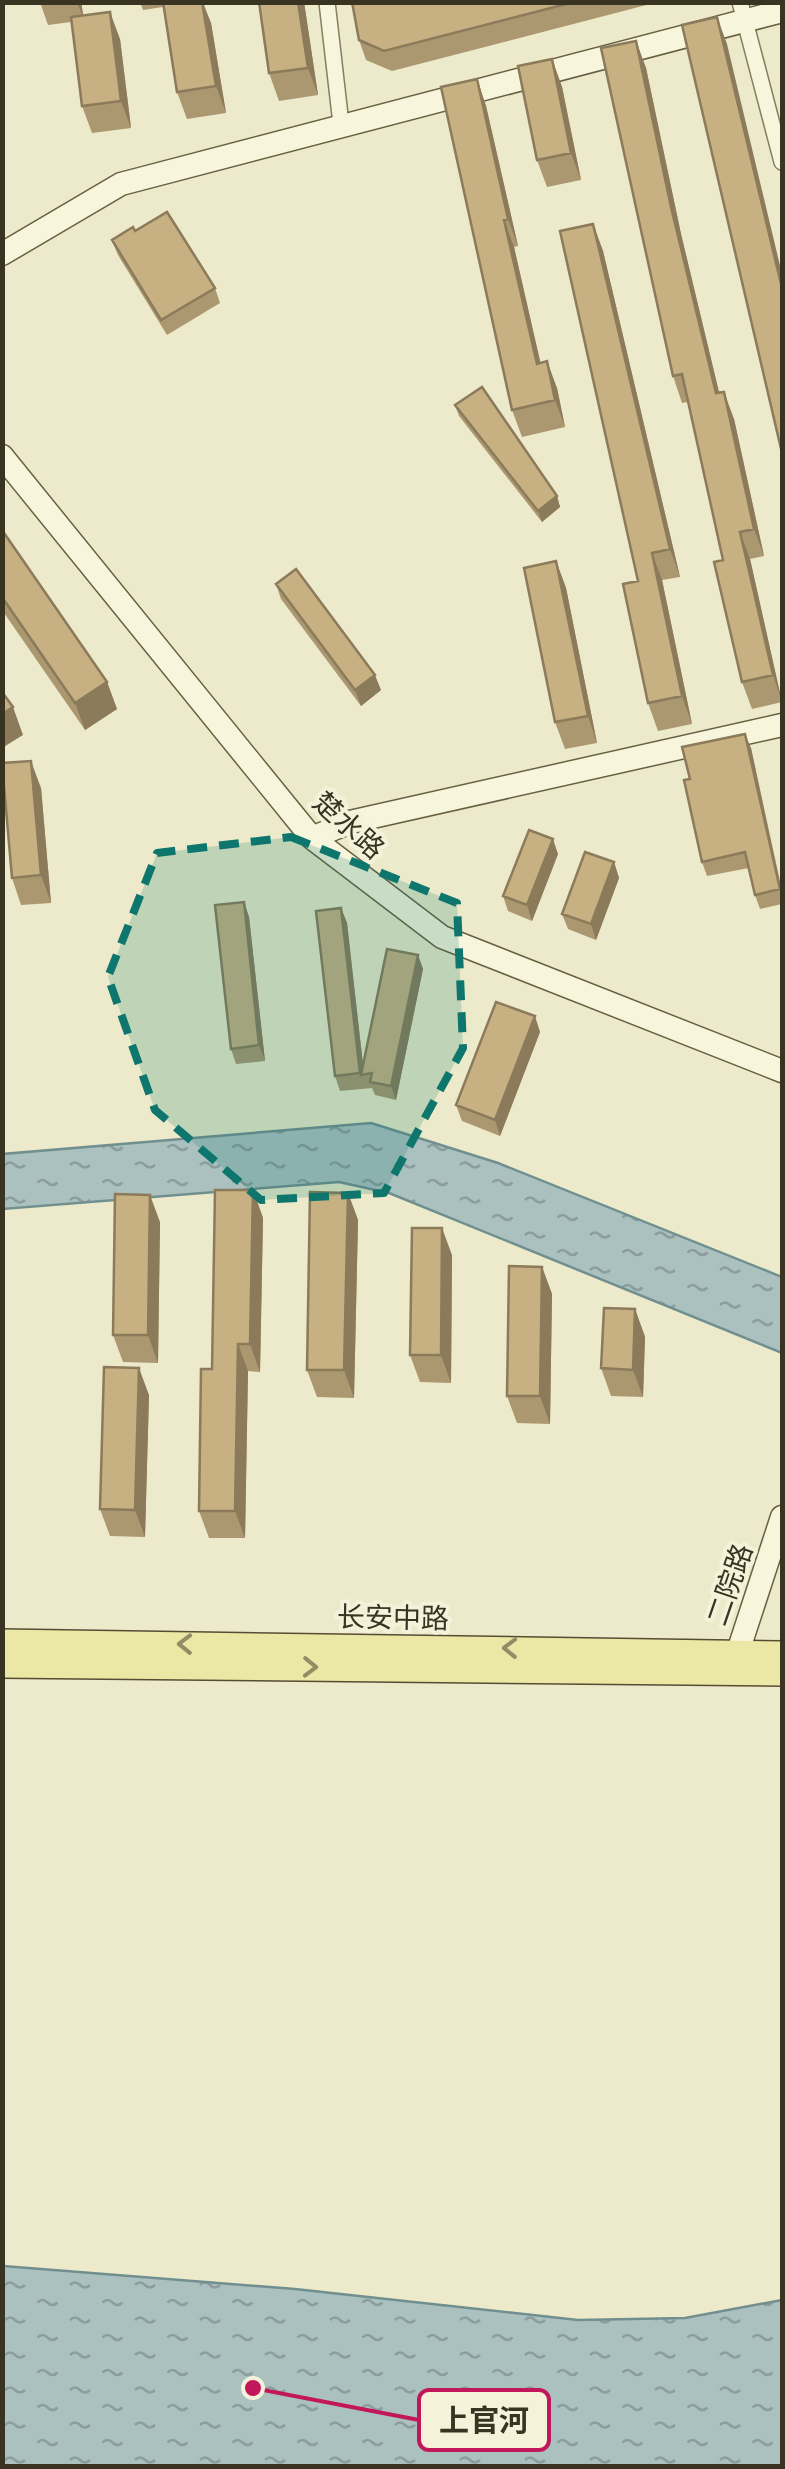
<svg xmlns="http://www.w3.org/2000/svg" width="785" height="2469" viewBox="0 0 785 2469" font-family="'Playfair Display','Noto Sans SC',serif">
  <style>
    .water { fill: url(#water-ripples); stroke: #718f8f; stroke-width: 2.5 }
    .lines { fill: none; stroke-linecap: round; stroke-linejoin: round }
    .street-casing { stroke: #877e5f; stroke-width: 18 }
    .secondary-casing { stroke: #696042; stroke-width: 25 }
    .primary-casing { stroke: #564c33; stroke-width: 28 }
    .street { stroke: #f7f6dd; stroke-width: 15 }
    .secondary { stroke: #f7f6dd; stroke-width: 22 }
    .primary { stroke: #ebe7a5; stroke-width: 25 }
    .wall { fill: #ab9770 }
    .shaded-wall { fill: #8b7b5b }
    .building { fill: #c7b082; stroke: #8b7b5b; stroke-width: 2.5 }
    .oneway { stroke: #928d64 }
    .marked { fill: #0f766e; fill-opacity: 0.2; stroke: #0f766e; stroke-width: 8; stroke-dasharray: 20 12; stroke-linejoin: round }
    .labels { text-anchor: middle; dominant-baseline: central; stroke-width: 8; stroke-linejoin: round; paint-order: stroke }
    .street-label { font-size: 28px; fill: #393322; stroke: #f4f3d9 }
    .leader { fill: none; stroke: #c2185b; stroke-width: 4 }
    .callout-dot { fill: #c2185b; stroke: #f4f3d9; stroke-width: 4 }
    .callout { fill: #f4f3d9; stroke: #c2185b; stroke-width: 4 }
    .callout-label { font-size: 30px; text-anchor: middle; font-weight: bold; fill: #393322 }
  </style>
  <defs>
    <pattern id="water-ripples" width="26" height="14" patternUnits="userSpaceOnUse" patternTransform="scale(2.5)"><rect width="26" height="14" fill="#aac1c0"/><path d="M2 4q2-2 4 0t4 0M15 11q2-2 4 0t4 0" fill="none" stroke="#8b9d9c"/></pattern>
  </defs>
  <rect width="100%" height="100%" fill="#eceaca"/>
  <path class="water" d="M371,1123L498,1163L782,1277V1353L389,1193L339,1182L3,1209V1154Z
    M3,2266L295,2289L578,2320L685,2318L782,2300V2466H3Z"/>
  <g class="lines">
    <g class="street-casing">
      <path id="street" d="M327,2L341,124
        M740,2L782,162"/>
    </g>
    <g class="secondary-casing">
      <path id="secondary" d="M2,254L121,184L782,11
        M2,456L312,838L442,937L782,1071
        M312,838L350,822L782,725
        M732,1670L782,1517"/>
    </g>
    <g class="primary-casing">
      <path id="primary" d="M2,1642L782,1654
        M2,1665L782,1673"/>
    </g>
    <use href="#street" class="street"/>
    <use href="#secondary" class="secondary"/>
    <use href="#primary" class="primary"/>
  </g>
  <path class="wall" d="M40,2H81L83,15L120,39L131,128L92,133L82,106L71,22L48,25Z
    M140,2H203L211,23L226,113L187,119L177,92L163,7L143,10Z
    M259,2H304L318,95L279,101L269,73Z
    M352,2H658L392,71L366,60L359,40Z
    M636,41L646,68L681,234L719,393L734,419L764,556L750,559L782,702L752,709L742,682L723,560L688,402L682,403L673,376Z
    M552,59L562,87L581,180L547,187L537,160Z
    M477,79L486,106L518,246L514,247L540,363L557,388L565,427L522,437L512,410Z
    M593,224L603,251L680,577L662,580L692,724L658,731L648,703L638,581Z
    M135,231L215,288L220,303L167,335L118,255L112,240Z
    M455,405L557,496L560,507L542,522L459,416Z
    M2,530L107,682L117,709L85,730L2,610Z
    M556,561L566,588L597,743L565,749L555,722Z
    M276,584L381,690L361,706L281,599Z
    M751,748L782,890V904L760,909L755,895L749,868L707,876L702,862L690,779Z
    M41,788L51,903L21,905L12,878Z
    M558,854L532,921L508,911L503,896Z
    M614,862L619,878L596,940L568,929L562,914Z
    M244,902L249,917L265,1061L236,1064L231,1049Z
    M341,908L347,923L363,1064L418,955L423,969L396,1100L375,1095L372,1088L340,1091L335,1076Z
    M540,1032L500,1136L462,1121L456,1105Z
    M253,1190L263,1218L260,1372L248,1371L245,1538H209L199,1511L212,1369Z
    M348,1193L358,1220L354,1398L317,1397L307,1370Z
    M160,1222L158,1363L123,1362L113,1335Z
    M452,1255L451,1383L420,1382L410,1355Z
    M542,1267L552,1294L550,1424L517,1423L507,1396Z
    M635,1309L645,1337L643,1397L611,1396L601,1368Z
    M149,1395L145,1537L110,1536L100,1509Z"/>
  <path class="shaded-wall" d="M77,2H81L84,20Z
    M202,2L211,23L226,113L216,86Z
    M298,2H304L318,95L308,68Z
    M110,12L120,39L131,128L121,101Z
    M717,17L727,44L782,274V288Z
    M636,41L646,68L681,234L726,421L716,393L671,207Z
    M552,59L562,87L581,180L571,153Z
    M477,79L486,106L518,246L508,219Z
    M504,220L514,247L547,391L537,364Z
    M593,224L603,251L680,577L670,549Z
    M547,361L557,388L565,427L555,400Z
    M724,392L734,419L764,556L754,529Z
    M557,496L560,507L542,522L538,511Z
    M740,532L750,559L782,702L773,675Z
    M652,553L662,580L692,724L682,696Z
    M556,561L566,588L597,743L588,716Z
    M375,675L381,690L361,706L355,690Z
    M107,682L117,709L85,730L75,703Z
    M13,707L23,735L2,748V714Z
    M745,734L751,748L782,895L780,889Z
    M31,761L41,788L51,903L41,875Z
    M553,839L558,854L532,921L527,905Z
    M614,862L619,878L596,940L591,924Z
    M244,902L249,917L265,1061L259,1045Z
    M341,908L347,923L364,1074L361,1075L366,1088L360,1073Z
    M418,955L423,969L396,1100L391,1086Z
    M535,1016L540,1032L500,1136L495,1120Z
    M253,1190L263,1218L260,1372L250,1344Z
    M348,1193L358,1220L354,1398L344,1370Z
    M150,1195L160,1222L158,1363L148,1335Z
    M442,1228L452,1255L451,1383L441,1355Z
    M542,1267L552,1294L550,1424L540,1396Z
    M635,1309L645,1337L643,1397L633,1370Z
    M238,1344L248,1371L245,1538L235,1511Z
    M139,1368L149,1395L145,1537L135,1510Z"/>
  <path class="building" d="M163,2H202L216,86L177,92Z
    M259,2H298L308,68L269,73Z
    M352,2H574L384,51L359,40Z
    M110,12L121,101L82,106L71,17Z
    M717,17L782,288V453L682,25Z
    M636,41L671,207L716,393L724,392L754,529L740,532L773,675L742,682L714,562L723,560L682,374L673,376L601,48Z
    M552,59L571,153L537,160L518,66Z
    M477,79L508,219L504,220L537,364L547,361L555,400L512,410L441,87Z
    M167,212L215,288L161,320L112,240L133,227L135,231Z
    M593,224L670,549L652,553L682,696L648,703L623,584L638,581L560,231Z
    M482,387L557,496L538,511L455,405Z
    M2,530L107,682L75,703L2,597Z
    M556,561L588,716L555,722L524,568Z
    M296,569L375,675L355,690L276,584Z
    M2,692L13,707L2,714Z
    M745,734L780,889L755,895L745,852L702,862L684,780L690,779L682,747Z
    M31,761L41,875L12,878L2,763Z
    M529,830L553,839L527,905L503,896Z
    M585,852L614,862L591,924L562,914Z
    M244,902L259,1045L231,1049L215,905Z
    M341,908L360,1073L335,1076L316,911Z
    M387,949L418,955L391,1086L370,1082L372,1073L361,1075Z
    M496,1002L535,1016L495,1120L456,1105Z
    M215,1190H253L250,1344H238L235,1511H199L201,1369H212Z
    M310,1192L348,1193L344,1370H307Z
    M115,1194L150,1195L148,1335H113Z
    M412,1228H442L441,1355H410Z
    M509,1266L542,1267L540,1396H507Z
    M604,1308L635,1309L633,1370L601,1368Z
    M104,1367L139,1368L135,1510L100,1509Z"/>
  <defs><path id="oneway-chevron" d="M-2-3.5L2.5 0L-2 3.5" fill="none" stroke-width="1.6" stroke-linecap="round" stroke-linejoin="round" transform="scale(2.5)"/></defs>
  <g class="oneway">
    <use href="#oneway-chevron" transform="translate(185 1644) rotate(-179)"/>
    <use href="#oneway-chevron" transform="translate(510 1648) rotate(-179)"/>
    <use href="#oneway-chevron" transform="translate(310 1667) rotate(1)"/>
  </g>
  <path class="marked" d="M291,837L457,903L463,1048L384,1193L261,1200L155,1110L108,977L157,853Z"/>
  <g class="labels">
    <g class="street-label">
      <text transform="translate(350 824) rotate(42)">楚水路</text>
      <text transform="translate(728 1584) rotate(-71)">二院路</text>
      <text transform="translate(393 1616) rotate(1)">长安中路</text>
    </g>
  </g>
  <path class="leader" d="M253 2388L419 2420"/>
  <circle class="callout-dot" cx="253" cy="2388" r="10"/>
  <rect class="callout" x="419" y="2390" width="130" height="60" rx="10"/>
  <g class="callout-label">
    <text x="484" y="2431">上官河</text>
  </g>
  <rect width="785" height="2469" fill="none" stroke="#393322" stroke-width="10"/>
</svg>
